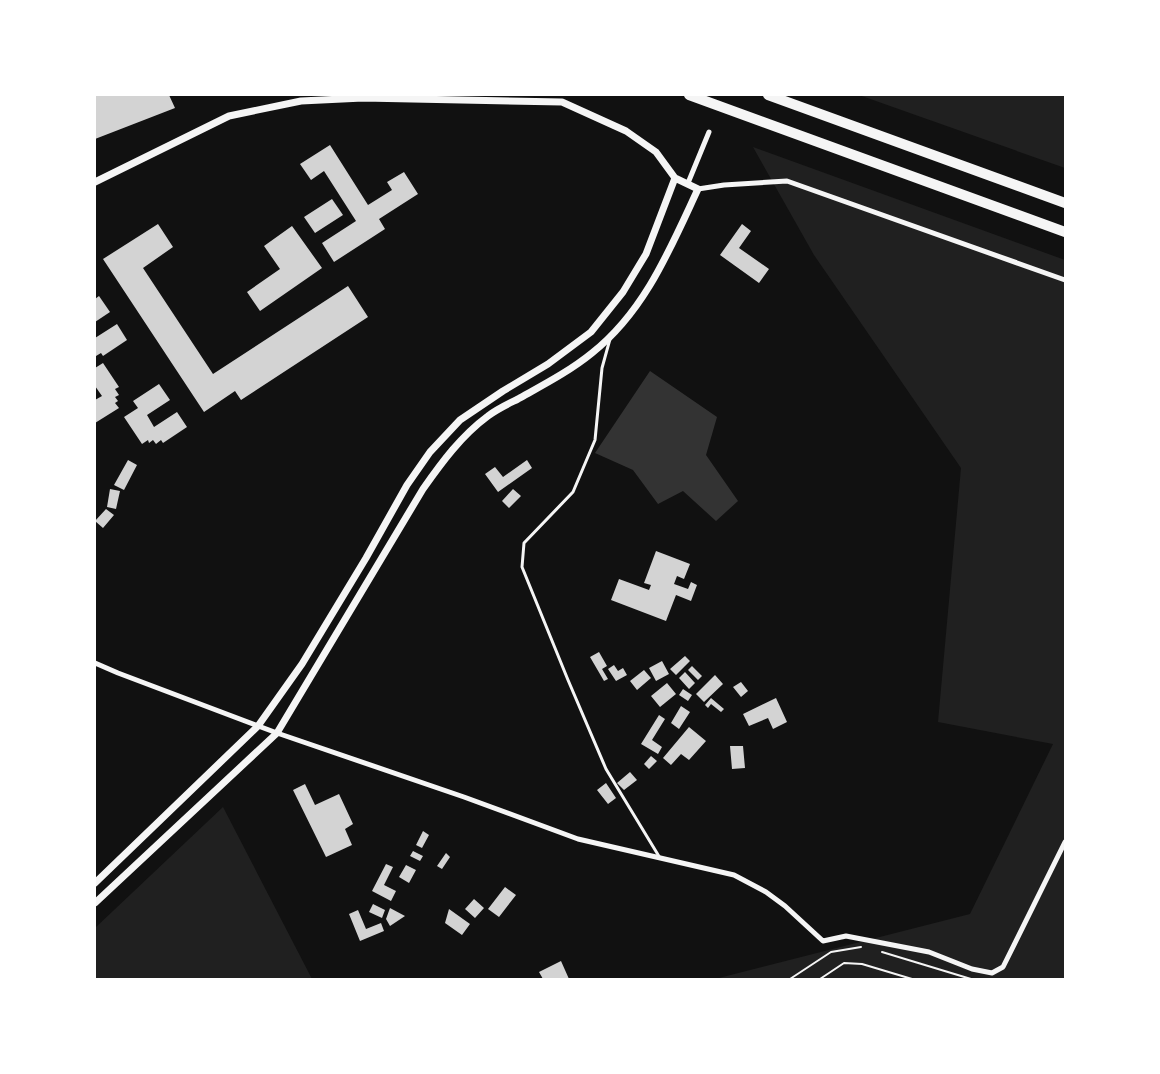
<svg xmlns="http://www.w3.org/2000/svg" width="1160" height="1074" viewBox="0 0 1160 1074" font-family="'Fira Sans Condensed',sans-serif">
  <style>
    .green { fill: #202020 }
    .water { fill: #333 }
    .building { fill: #d3d3d3 }
    .lines { fill: none; stroke-linecap: round; stroke-linejoin: round }
    .path { stroke: #f5f5f5; stroke-width: 2 }
    .service { stroke: #f5f5f5; stroke-width: 3 }
    .minor { stroke: #f5f5f5; stroke-width: 5 }
    .tertiary { stroke: #f5f5f5; stroke-width: 7 }
    .motorway { stroke: #f5f5f5; stroke-width: 10 }
  </style>
  <rect width="100%" height="100%" fill="#111"/>
  <path class="green" d="M859,95H1065V168Z
    M753,147L1065,260V979H715L970,914L1053,744L938,722L961,468L814,255Z
    M223,807L312,979H95V928Z"/>
  <path class="water" d="M650,371L717,417L706,455L738,501L716,521L683,491L658,504L633,470L595,453Z"/>
  <path class="building" d="M95,95H169L175,108L95,139Z
    M330,145L368,205L392,190L387,182L404,172L418,194L379,219L385,229L334,262L322,243L356,221L324,171L311,180L300,164Z
    M332,199L343,215L315,233L304,217Z
    M158,224L173,247L143,268L213,374L348,286L368,317L241,400L235,391L204,412L103,259Z
    M742,224L751,231L739,248L769,269L759,283L720,255Z
    M292,226L322,268L260,311L247,292L280,269L264,246Z
    M99,296L110,312L95,322V299Z
    M117,324L127,340L103,356L101,353L96,356L95,338Z
    M103,363L119,387L115,389L119,395L115,397L118,401L115,403L119,408L95,423V400L102,396L95,386V368Z
    M159,384L170,400L147,415L154,427L177,412L187,427L163,443L161,440L156,444L153,440L149,443L148,440L142,444L124,417L138,408L133,401Z
    M128,460L137,465L124,490L114,485Z
    M527,460L532,468L498,492L485,474L495,467L503,477Z
    M110,489L120,491L116,509L107,507Z
    M513,489L521,496L509,508L502,501Z
    M106,509L114,515L103,528L95,521Z
    M656,551L690,564L684,579L677,576L674,584L688,589L691,582L697,585L691,601L676,595L666,621L611,600L619,579L649,590L651,585L644,583Z
    M599,652L607,666L602,669L608,679L604,681L590,657Z
    M685,656L690,661L676,675L670,669Z
    M662,661L669,674L656,681L649,668Z
    M614,665L618,671L623,668L627,675L616,681L608,669Z
    M692,666L702,676L698,680L688,670Z
    M644,670L651,678L637,690L630,681Z
    M685,672L695,683L689,689L679,678Z
    M715,675L723,684L704,702L696,694Z
    M741,682L748,691L741,697L733,687Z
    M667,683L676,694L660,707L651,696Z
    M683,689L692,695L688,701L679,695Z
    M711,698L724,709L721,712L711,704L708,708L705,705Z
    M776,698L787,722L773,729L768,718L749,726L743,714Z
    M681,706L690,712L679,729L671,723Z
    M659,715L665,719L652,740L662,747L658,754L641,744Z
    M689,727L706,741L689,760L681,754L671,765L663,758Z
    M730,746H743L745,768L732,769Z
    M651,756L657,761L649,769L644,764Z
    M630,772L637,780L624,790L617,783Z
    M606,783L616,798L608,804L597,790Z
    M305,784L315,805L339,794L353,824L345,829L352,845L326,857L293,790Z
    M423,831L429,835L422,848L416,845Z
    M413,851L423,856L420,861L410,856Z
    M446,853L450,857L442,869L437,866Z
    M386,864L393,867L384,885L396,891L391,901L372,891Z
    M406,865L416,870L409,883L399,877Z
    M505,887L516,895L499,917L488,909Z
    M474,899L484,908L475,918L465,909Z
    M373,904L385,910L382,918L369,912Z
    M390,908L405,916L390,926L386,919Z
    M449,909L470,924L462,935L445,923Z
    M358,910L366,929L381,923L384,931L360,941L349,914Z
    M561,961L569,979H543L539,972Z"/>
  <g class="lines">
    <path class="path" d="M882,952L971,979
      M790,979L831,952L861,947
      M820,979L844,963L862,964L912,979"/>
    <path class="service" d="M610,339L602,368L595,440L573,492L524,543L522,567L568,680L606,769L660,858"/>
    <path class="minor" d="M688,183L709,132
      M698,189L724,185L787,181L1065,280
      M95,663L118,673L277,733L464,797L578,839L734,875L766,892L785,906L823,941L846,936L929,952L972,969L992,973L1003,967L1065,842"/>
    <path class="tertiary" d="M95,182L229,116L301,101L363,98L562,102L626,131L656,152L675,178L698,189C670,249 645,311 592,353C570,371 543,385 518,399C508,404 497,409 488,416C461,436 442,462 423,489L277,733L95,903
      M95,883L258,726L302,664L366,558L407,485L430,452L460,420L503,391L548,364L591,332L623,292L646,254L675,178"/>
    <path class="motorway" d="M689,95L1065,232
      M768,95L1065,203"/>
  </g>
  <rect width="1160" height="1074" fill="none" stroke="#ffffff" stroke-width="192"/>
</svg>
